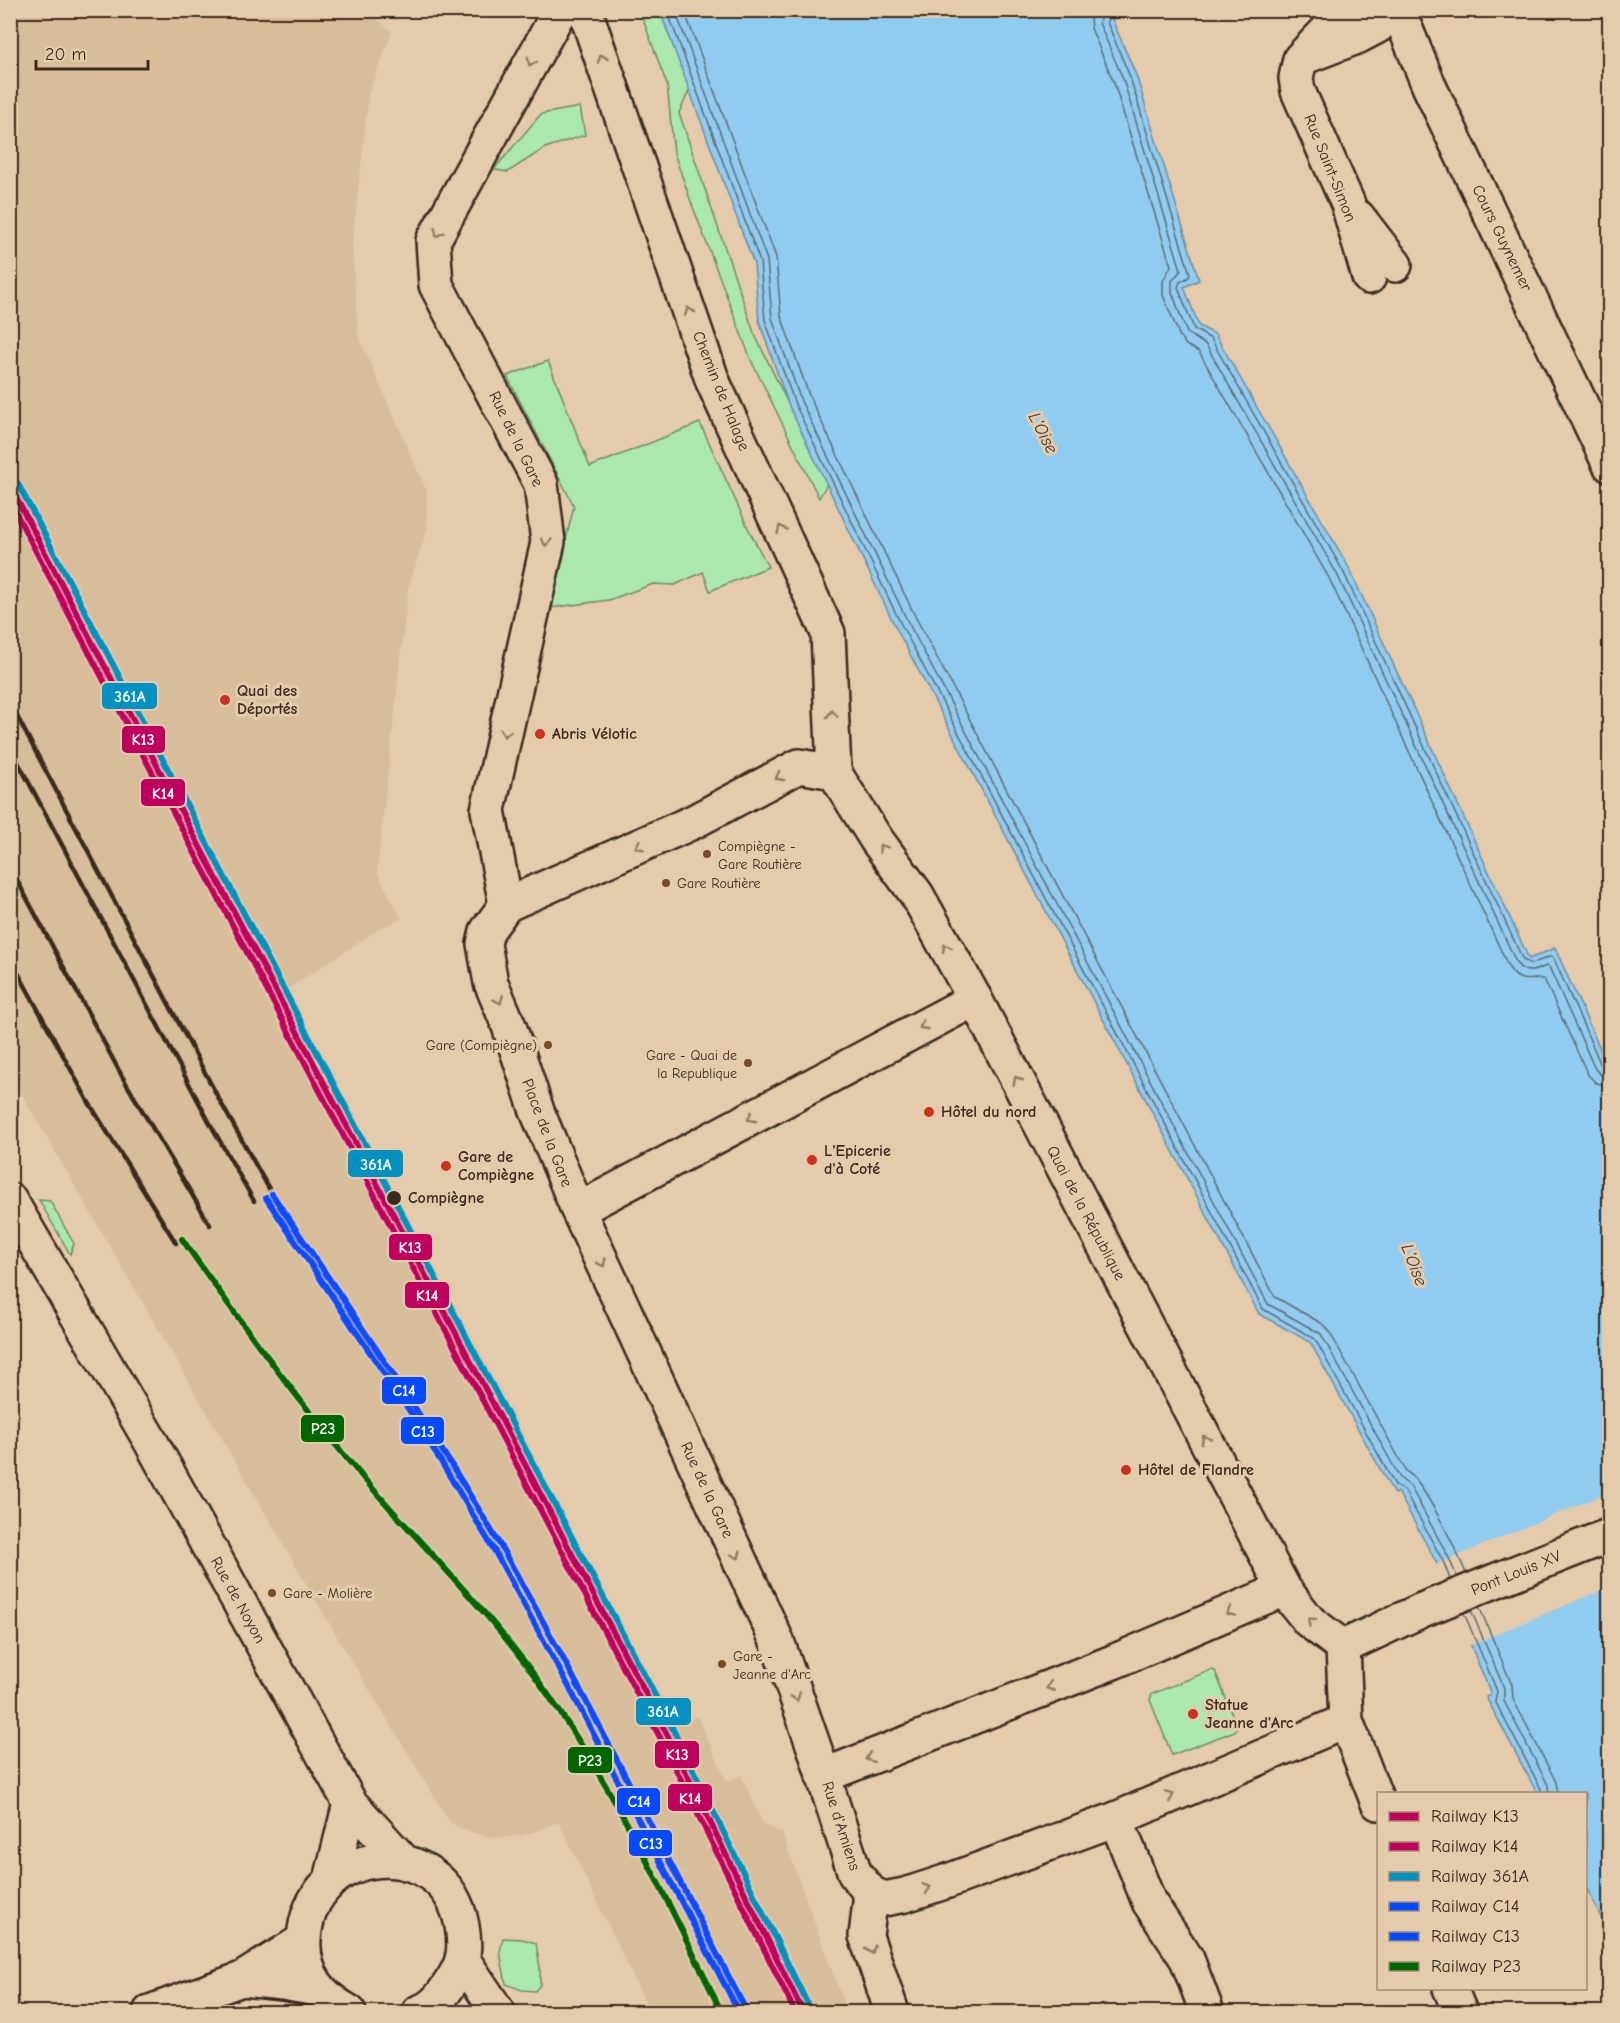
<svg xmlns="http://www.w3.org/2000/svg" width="1620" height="2023" viewBox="0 0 1620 2023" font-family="'Comic Neue',sans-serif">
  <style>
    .built { fill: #d8bd9b }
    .green { fill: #aae8ae; stroke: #728966; stroke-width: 1.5 }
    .water { fill: #90cbf0; stroke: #6e8b9c; stroke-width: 1.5 }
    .pier { fill: #e3cbab }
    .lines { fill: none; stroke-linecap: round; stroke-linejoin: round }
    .shore { stroke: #5d6a72; stroke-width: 1.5 }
    .street-casing { stroke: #3b2a1e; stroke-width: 38 }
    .secondary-casing { stroke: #3b2a1e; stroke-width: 38 }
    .street { stroke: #e3cbab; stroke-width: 33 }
    .secondary { stroke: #e3cbab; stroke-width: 33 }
    .rail { stroke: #3b2a1e; stroke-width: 4.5 }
    .rail-1-casing { stroke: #e3cbab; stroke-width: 10 }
    .rail-2-casing { stroke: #e3cbab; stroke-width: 10 }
    .rail-3-casing { stroke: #e3cbab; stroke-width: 10 }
    .rail-4-casing { stroke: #e3cbab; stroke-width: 10 }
    .rail-5-casing { stroke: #e3cbab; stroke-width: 10 }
    .rail-6-casing { stroke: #e3cbab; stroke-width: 10 }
    .rail-1 { stroke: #bf005f; stroke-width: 6 }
    .rail-2 { stroke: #bf005f; stroke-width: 6 }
    .rail-3 { stroke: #0391c1; stroke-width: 6 }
    .rail-4 { stroke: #0749ff; stroke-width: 6 }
    .rail-5 { stroke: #0749ff; stroke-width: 6 }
    .rail-6 { stroke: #060; stroke-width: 6 }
    .oneway { stroke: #8f7a64 }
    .poi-dot { fill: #c8321e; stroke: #e3cbab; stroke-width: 2 }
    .bus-dot { fill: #7a4b2a; stroke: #e3cbab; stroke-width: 2 }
    .stop-dot { fill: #3b2a1e; stroke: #e3cbab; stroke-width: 2 }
    .labels { text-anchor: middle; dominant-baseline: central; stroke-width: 6; stroke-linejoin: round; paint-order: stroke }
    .bus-label { font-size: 14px; fill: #3b2a1e; stroke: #e3cbab; text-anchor: start }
    .street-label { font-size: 16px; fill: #3b2a1e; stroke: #e3cbab }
    .poi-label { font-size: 16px; font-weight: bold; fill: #3b2a1e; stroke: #e3cbab; text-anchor: start }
    .stop-label { font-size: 16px; font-weight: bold; fill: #3b2a1e; stroke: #e3cbab; text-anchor: start }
    .water-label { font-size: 18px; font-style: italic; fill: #443a33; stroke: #e3cbab }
    .line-badge { stroke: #e3cbab; stroke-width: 2 }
    .badge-label { font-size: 16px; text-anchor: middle; font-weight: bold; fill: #fff }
  </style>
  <rect width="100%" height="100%" fill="#e3cbab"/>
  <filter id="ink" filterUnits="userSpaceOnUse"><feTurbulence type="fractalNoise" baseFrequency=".0167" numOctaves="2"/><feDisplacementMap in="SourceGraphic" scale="12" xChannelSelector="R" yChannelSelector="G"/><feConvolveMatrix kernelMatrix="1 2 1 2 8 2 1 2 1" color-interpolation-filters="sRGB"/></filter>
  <g filter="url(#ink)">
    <path class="built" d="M10,11H368L392,32L369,92L352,246L358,335L427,492V529L408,589L377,872L401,918L379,929L286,990L497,1383L673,1727L697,1716L727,1782L741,1775L763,1824L782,1833L847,2012H650L559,1822L525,1835L493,1838L462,1829L450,1822L339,1640L11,1076Z"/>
    <path class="green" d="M640,11H660L690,89L679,113L754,333L827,484L819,498L751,360L690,199L674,153L667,85Z
      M580,107L585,135L545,148L508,172L495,170L496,167L541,114Z
      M548,361L590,467L700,423L749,530L768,567L710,591L703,572L675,585L653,584L609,600L549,608L574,506L507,376Z
      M39,1200L50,1201L74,1244L70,1254Z
      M1211,1670L1215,1671L1237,1727L1235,1731L1172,1755L1150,1700L1152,1694Z
      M503,1938L522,1939L536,1943L540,1968V1985L535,1991L522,1990L506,1984L500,1952Z"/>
    <path class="water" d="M660,11H1115L1118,17L1112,19L1136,75L1199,280L1184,287L1199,326L1215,334L1349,568L1529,959L1555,948L1609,1069V1933L1586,1887V1794L1537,1793L1486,1697L1491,1694L1437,1564L1398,1492L1394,1494L1310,1342L1259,1314L895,626L789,406L759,321L754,264Z"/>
    <path class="pier" d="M1609,1492V1587L1468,1646L1435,1565Z"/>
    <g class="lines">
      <path class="shore" d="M667,10L760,262L765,320L795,404L901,624L1263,1309L1315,1339L1395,1485L1404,1490L1443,1561L1450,1579
        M675,10L767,260L772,318L801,401L907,620L1268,1304L1321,1334L1400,1478L1410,1486L1449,1558L1457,1577
        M684,10L776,257L781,316L810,398L915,616L1275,1297L1321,1323L1328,1329L1406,1471C1425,1483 1456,1550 1466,1573
        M1092,10L1090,18L1091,28L1114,83L1171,266L1163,281V295L1180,337L1186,345L1199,352L1329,578L1509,968C1520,985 1529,978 1544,979L1588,1075L1596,1083L1610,1086
        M1102,10L1099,23L1123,79L1181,270L1172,281V292L1187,333L1206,345L1337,574L1517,964C1525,975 1535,971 1546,966L1549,967L1595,1069L1601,1075L1610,1077
        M1110,10L1107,22L1130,77L1190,274L1189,277L1180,282L1178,287L1194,329L1211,339L1343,571L1523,960L1531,964L1549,957H1553L1601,1065L1605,1069H1610
        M1479,1606L1512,1685L1513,1699L1556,1782L1558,1794
        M1471,1610L1504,1688V1701L1548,1785L1549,1794
        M1464,1613L1497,1691L1495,1701L1541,1789L1542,1794"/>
      <g class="street-casing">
        <path id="street" d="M585,10L713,382L828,633L834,772
          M1347,10L1300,59L1296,78L1298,91L1348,204L1369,277
          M1307,56L1359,36L1378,26L1387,10
          M1358,217L1395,265
          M506,905L488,810L548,542L541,484L436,285L433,241L560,10
          M578,1210L975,999
          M1116,1819L1149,1902L1187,1959L1207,2012
          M871,1893L866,1936L892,2012"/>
      </g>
      <g class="secondary-casing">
        <path id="secondary" d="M1398,10L1429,86L1610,465
          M10,1200L151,1442L350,1803L405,1863
          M1343,1647L1309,1621L1284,1589L975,999L917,895L876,839L834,772L799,766L693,822L506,905L487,931L484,944L491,983L509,1026L537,1111L578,1210L777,1641L815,1750L855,1874L871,1893L884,1899L905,1895L948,1881L1116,1819L1346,1721
          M1343,1647L1422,1610L1610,1535
          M1343,1647L1346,1721L1378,1803
          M823,1776L1113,1662L1284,1589
          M331,1880L350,1803
          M463,1960L498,2012
          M242,1979L283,1983L317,1989
          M1450,1988L1460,2012
          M150,2012L242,1979L304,1940
          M349,2012C321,1997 302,1974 304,1940C309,1842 445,1831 462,1926C465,1944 465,1958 456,1974C447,1989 436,2007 419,2012"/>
      </g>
      <use href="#street" class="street"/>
      <use href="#secondary" class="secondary"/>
      <path class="rail" d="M10,703L221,1103L272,1194
        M10,747L212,1127L254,1201
        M10,867L123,1078L210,1225
        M10,958L88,1101L176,1243"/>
      <g class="rail-1-casing">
        <path id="rail-1" d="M10,486L671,1742L803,2012"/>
      </g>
      <g class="rail-2-casing">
        <path id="rail-2" d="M10,502L664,1745L795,2012"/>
      </g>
      <g class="rail-3-casing">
        <path id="rail-3" d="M17,482L678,1739L810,2009"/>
      </g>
      <g class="rail-4-casing">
        <path id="rail-4" d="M272,1194C350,1310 429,1424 500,1545C588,1698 666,1856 747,2012"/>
      </g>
      <g class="rail-5-casing">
        <path id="rail-5" d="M266,1198L419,1425L494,1550L569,1687L739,2012"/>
      </g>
      <g class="rail-6-casing">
        <path id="rail-6" d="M182,1239C238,1319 296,1398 359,1473C422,1546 492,1614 547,1693C616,1792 668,1901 720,2009"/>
      </g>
      <use href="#rail-1" class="rail-1"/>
      <use href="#rail-2" class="rail-2"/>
      <use href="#rail-3" class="rail-3"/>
      <use href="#rail-4" class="rail-4"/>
      <use href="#rail-5" class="rail-5"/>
      <use href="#rail-6" class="rail-6"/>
    </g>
    <defs><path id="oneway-chevron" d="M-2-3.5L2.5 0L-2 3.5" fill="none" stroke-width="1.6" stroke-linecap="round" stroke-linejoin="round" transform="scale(1.5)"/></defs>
    <g class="oneway">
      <use href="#oneway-chevron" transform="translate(602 58) rotate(-109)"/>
      <use href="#oneway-chevron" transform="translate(531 62) rotate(119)"/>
      <use href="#oneway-chevron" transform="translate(438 233) rotate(117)"/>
      <use href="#oneway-chevron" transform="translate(689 311) rotate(-109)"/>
      <use href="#oneway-chevron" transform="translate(781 529) rotate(-115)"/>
      <use href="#oneway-chevron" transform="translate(546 542) rotate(94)"/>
      <use href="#oneway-chevron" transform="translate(832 714) rotate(-92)"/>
      <use href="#oneway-chevron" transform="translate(505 733) rotate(103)"/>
      <use href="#oneway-chevron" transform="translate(779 777) rotate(152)"/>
      <use href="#oneway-chevron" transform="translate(639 846) rotate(156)"/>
      <use href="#oneway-chevron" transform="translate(882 848) rotate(-126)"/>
      <use href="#oneway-chevron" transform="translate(946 948) rotate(-119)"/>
      <use href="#oneway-chevron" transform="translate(499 1000) rotate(67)"/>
      <use href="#oneway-chevron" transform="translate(923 1026) rotate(152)"/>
      <use href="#oneway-chevron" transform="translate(1017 1080) rotate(-117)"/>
      <use href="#oneway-chevron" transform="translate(751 1118) rotate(152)"/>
      <use href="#oneway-chevron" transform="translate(602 1263) rotate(65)"/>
      <use href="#oneway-chevron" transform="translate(1205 1439) rotate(-118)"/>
      <use href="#oneway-chevron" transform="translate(737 1555) rotate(65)"/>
      <use href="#oneway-chevron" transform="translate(1230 1612) rotate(157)"/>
      <use href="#oneway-chevron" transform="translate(1311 1621) rotate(-136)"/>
      <use href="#oneway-chevron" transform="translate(1050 1687) rotate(158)"/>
      <use href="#oneway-chevron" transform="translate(796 1697) rotate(71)"/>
      <use href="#oneway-chevron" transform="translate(869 1758) rotate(159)"/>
      <use href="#oneway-chevron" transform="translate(1170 1796) rotate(-23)"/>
      <use href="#oneway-chevron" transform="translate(927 1888) rotate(-19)"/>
      <use href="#oneway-chevron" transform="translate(871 1950) rotate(71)"/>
    </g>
  </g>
  <g class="poi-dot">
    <circle cx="225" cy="700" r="6"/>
    <circle cx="540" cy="734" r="6"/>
    <circle cx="929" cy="1112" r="6"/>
    <circle cx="812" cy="1160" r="6"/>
    <circle cx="446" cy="1166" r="6"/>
    <circle cx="1126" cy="1470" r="6"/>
    <circle cx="1193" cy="1714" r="6"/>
  </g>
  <g class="bus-dot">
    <circle cx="707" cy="854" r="5"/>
    <circle cx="666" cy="883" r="5"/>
    <circle cx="548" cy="1045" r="5"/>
    <circle cx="748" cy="1063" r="5"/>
    <circle cx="272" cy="1593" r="5"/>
    <circle cx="722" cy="1664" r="5"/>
  </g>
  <circle class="stop-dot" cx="394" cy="1198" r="8"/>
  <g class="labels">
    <g class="bus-label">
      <text x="718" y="846">Compiègne -<tspan x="718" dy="18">Gare Routière</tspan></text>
      <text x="677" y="883">Gare Routière</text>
      <text x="537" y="1045" text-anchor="end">Gare (Compiègne)</text>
      <text x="737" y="1055" text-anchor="end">Gare - Quai de<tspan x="737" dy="18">la Republique</tspan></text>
      <text x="283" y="1593">Gare - Molière</text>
      <text x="733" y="1656">Gare -<tspan x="733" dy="18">Jeanne d'Arc</tspan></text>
    </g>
    <g class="street-label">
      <text transform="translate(1330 168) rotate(68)">Rue Saint-Simon</text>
      <text transform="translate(1502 238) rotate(64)">Cours Guynemer</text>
      <text transform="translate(721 391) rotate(68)">Chemin de Halage</text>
      <text transform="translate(516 439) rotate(64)">Rue de la Gare</text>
      <text transform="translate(547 1133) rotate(69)">Place de la Gare</text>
      <text transform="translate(1086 1213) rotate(62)">Quai de la République</text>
      <text transform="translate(707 1490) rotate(65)">Rue de la Gare</text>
      <text transform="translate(1516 1573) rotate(-22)">Pont Louis XV</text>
      <text transform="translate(238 1600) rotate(61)">Rue de Noyon</text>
      <text transform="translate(841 1826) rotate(72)">Rue d'Amiens</text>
    </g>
    <g class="poi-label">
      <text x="237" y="691">Quai des<tspan x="237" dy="18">Déportés</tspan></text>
      <text x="552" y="734">Abris Vélotic</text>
      <text x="941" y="1112">Hôtel du nord</text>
      <text x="824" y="1151">L'Epicerie<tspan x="824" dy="18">d'à Coté</tspan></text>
      <text x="458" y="1157">Gare de<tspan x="458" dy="18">Compiègne</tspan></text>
      <text x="1138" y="1470">Hôtel de Flandre</text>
      <text x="1205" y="1705">Statue<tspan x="1205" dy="18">Jeanne d'Arc</tspan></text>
    </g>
    <g class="stop-label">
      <text x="408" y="1198">Compiègne</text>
    </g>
    <g class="water-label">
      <text transform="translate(1043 433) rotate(63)">L'Oise</text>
      <text transform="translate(1414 1265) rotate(69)">L'Oise</text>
    </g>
  </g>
  <g class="line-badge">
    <rect x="101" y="682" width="57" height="28" rx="6" fill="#0391c1"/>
    <rect x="121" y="725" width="45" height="29" rx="6" fill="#bf005f"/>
    <rect x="140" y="778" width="46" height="29" rx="6" fill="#bf005f"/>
    <rect x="347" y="1149" width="57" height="29" rx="6" fill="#0391c1"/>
    <rect x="388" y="1233" width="45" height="28" rx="6" fill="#bf005f"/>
    <rect x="404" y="1281" width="46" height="28" rx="6" fill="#bf005f"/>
    <rect x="381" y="1376" width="46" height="29" rx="6" fill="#0749ff"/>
    <rect x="300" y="1414" width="45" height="29" rx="6" fill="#060"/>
    <rect x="400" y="1416" width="45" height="29" rx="6" fill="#0749ff"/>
    <rect x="635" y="1697" width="57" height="29" rx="6" fill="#0391c1"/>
    <rect x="654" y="1740" width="46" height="29" rx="6" fill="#bf005f"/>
    <rect x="567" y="1746" width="46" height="28" rx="6" fill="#060"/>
    <rect x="667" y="1783" width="46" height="29" rx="6" fill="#bf005f"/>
    <rect x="616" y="1787" width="45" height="29" rx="6" fill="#0749ff"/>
    <rect x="628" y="1829" width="45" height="28" rx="6" fill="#0749ff"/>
  </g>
  <g class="badge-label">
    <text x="130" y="702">361A</text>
    <text x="143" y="745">K13</text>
    <text x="163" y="799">K14</text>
    <text x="376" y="1170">361A</text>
    <text x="410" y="1253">K13</text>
    <text x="427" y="1301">K14</text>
    <text x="404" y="1396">C14</text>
    <text x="323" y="1434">P23</text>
    <text x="423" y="1437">C13</text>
    <text x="663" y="1717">361A</text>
    <text x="677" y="1760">K13</text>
    <text x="590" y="1766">P23</text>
    <text x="690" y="1804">K14</text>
    <text x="639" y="1807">C14</text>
    <text x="651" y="1849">C13</text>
  </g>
  <rect width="1620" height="2023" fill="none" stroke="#e3cbab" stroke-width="36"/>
  <rect x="18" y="18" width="1584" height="1987" fill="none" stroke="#3b2a1e" stroke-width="2" filter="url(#ink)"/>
  <rect x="1377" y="1792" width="210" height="198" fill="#e3cbab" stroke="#a08b73" stroke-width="1.5"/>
  <rect x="1389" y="1812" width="30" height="9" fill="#bf005f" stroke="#a08b73" stroke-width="1.5"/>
  <text x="1431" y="1822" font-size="18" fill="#3b2a1e">Railway K13</text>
  <rect x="1389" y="1842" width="30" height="9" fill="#bf005f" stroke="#a08b73" stroke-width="1.5"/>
  <text x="1431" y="1852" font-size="18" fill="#3b2a1e">Railway K14</text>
  <rect x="1389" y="1872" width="30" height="9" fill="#0391c1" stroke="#a08b73" stroke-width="1.5"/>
  <text x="1431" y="1882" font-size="18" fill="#3b2a1e">Railway 361A</text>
  <rect x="1389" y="1902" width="30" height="9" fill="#0749ff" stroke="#a08b73" stroke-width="1.5"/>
  <text x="1431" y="1912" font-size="18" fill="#3b2a1e">Railway C14</text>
  <rect x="1389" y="1932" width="30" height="9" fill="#0749ff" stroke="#a08b73" stroke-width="1.5"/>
  <text x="1431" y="1942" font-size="18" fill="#3b2a1e">Railway C13</text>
  <rect x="1389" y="1962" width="30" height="9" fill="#006600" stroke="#a08b73" stroke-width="1.5"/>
  <text x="1431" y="1972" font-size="18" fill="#3b2a1e">Railway P23</text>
  <path d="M36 60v9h112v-9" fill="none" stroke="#3b2a1e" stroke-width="3"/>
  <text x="45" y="60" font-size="18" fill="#3b2a1e" stroke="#e3cbab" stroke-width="4.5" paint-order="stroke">20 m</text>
</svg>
